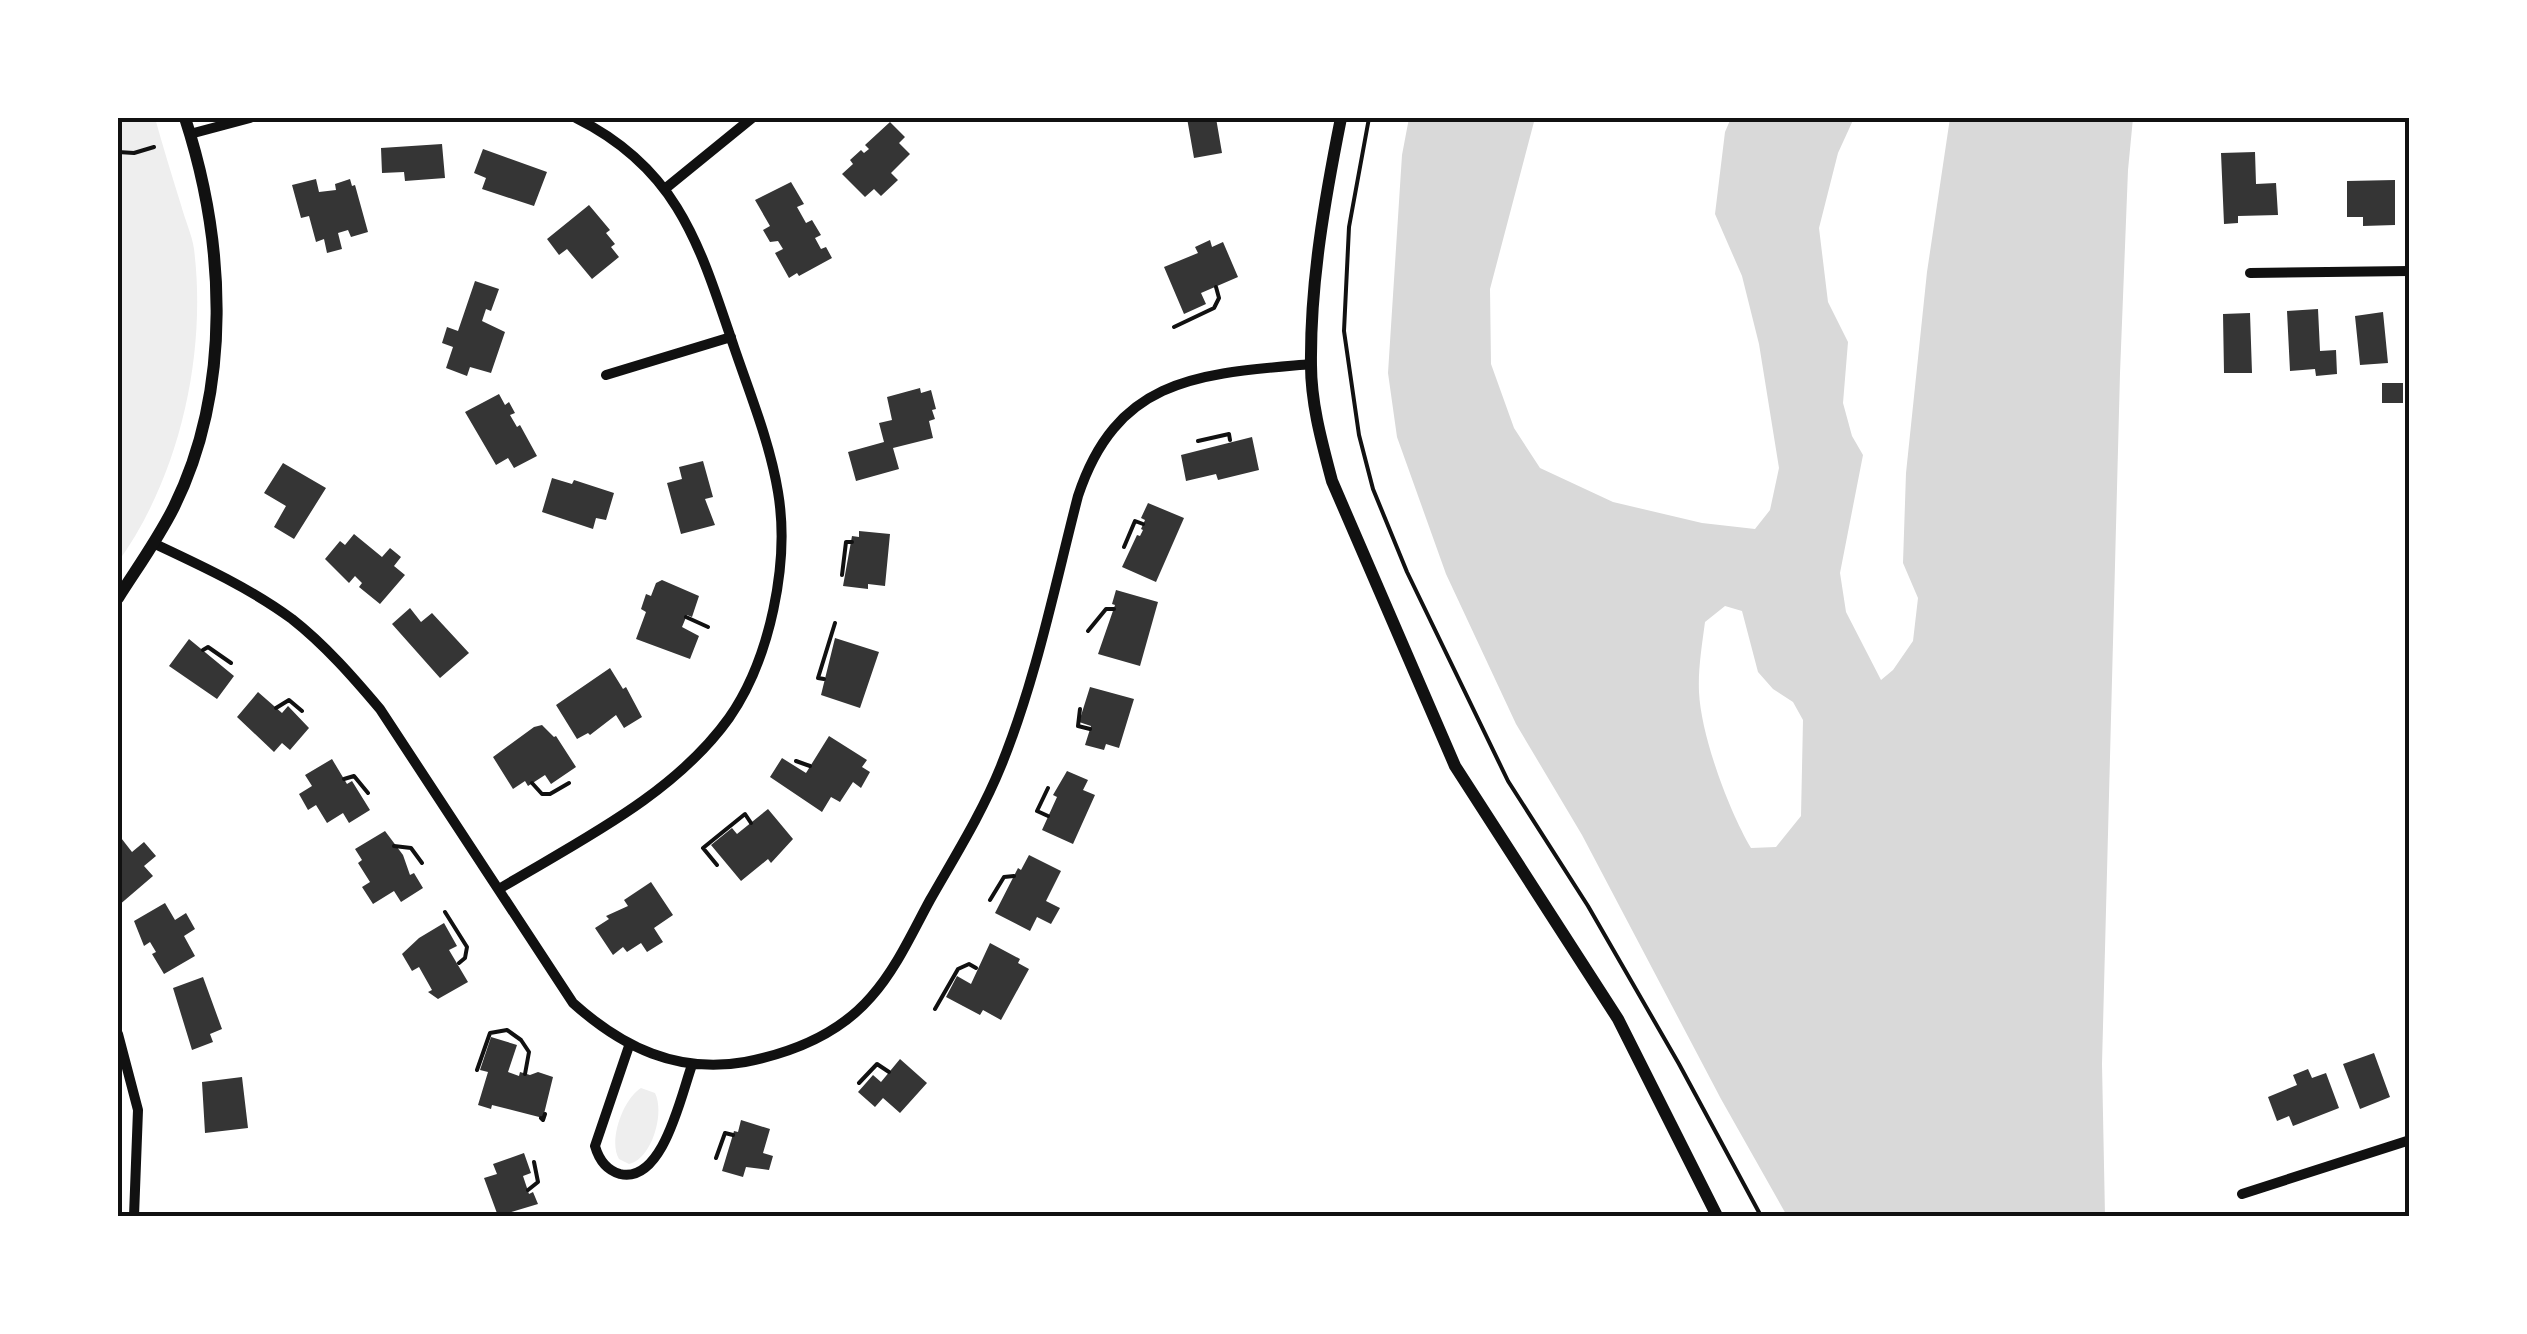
<svg xmlns="http://www.w3.org/2000/svg" width="2527" height="1334" viewBox="0 0 2527 1334" font-family="'Exo 2',sans-serif">
  <style>
    .green { fill: #eee }
    .water { fill: #d9d9d9; fill-rule: evenodd }
    .building { fill: #353535 }
    .lines { fill: none; stroke-linecap: round; stroke-linejoin: round }
    .path { stroke: #111; stroke-width: 4 }
    .minor { stroke: #111; stroke-width: 10 }
    .tertiary { stroke: #111; stroke-width: 12 }
    .neatline { fill: none; stroke: #111; stroke-width: 4 }
  </style>
  <rect width="100%" height="100%" fill="#fff"/>
  <path class="green" d="M118,118H155C163,147 172,176 181,205C185,220 192,235 194,249C207,354 180,476 118,562Z
    M641,1088L655,1093C665,1113 652,1159 629,1164L619,1159C608,1141 623,1099 641,1088Z"/>
  <path class="water" d="M1409,118H1535L1490,289L1491,364L1514,428L1540,468L1613,502L1702,523L1755,529L1770,510L1779,468L1759,344L1742,276L1715,214L1725,132L1731,118H1854L1838,153L1819,228L1828,302L1848,342L1843,403L1852,436L1863,455L1840,573L1846,612L1881,680L1893,670L1913,641L1918,598L1903,563L1906,473L1927,272L1950,118H2133L2128,170L2120,373L2102,1064L2105,1216H1787L1721,1099L1582,835L1516,724L1446,574L1397,437L1388,373L1402,155ZM1725,606L1742,611L1758,672L1773,689L1793,702L1803,720L1801,816L1776,847L1751,848C1729,811 1701,736 1699,692C1698,669 1702,645 1705,622Z"/>
  <path class="building" d="M1187,118H1216L1222,153L1194,158Z
    M890,122L905,137L899,143L910,154L891,173L898,180L881,196L874,189L865,197L842,174L853,164L850,160L861,150L864,153L869,149L865,145Z
    M442,144L445,178L405,181L404,172L382,173L381,148Z
    M483,149L547,172L534,206L482,189L486,178L474,173Z
    M2255,152L2256,184L2276,183L2278,215L2238,216V223L2224,224L2221,153Z
    M316,179L319,192L336,190L335,184L350,179L352,186L355,185L368,232L351,237L348,230L338,233L342,249L327,253L324,239L316,242L309,216L301,218L292,185Z
    M2395,180V225L2363,226V217H2347V181Z
    M791,182L804,204L797,207L806,223L812,220L821,235L815,238L821,249L826,247L832,258L799,276L797,273L789,278L775,253L783,249L778,241L770,242L763,230L770,226L755,200Z
    M589,205L610,230L606,233L615,244L611,247L619,257L592,279L567,249L559,255L547,239Z
    M1210,240L1212,247L1223,242L1238,277L1201,293L1206,304L1184,314L1164,267L1198,253L1195,247Z
    M475,281L499,289L491,311L486,309L482,321L505,332L491,373L470,367L467,376L446,368L453,347L442,343L447,327L458,331Z
    M2318,309L2320,351L2336,350L2337,374L2316,376L2315,369L2290,371L2287,311Z
    M2383,312L2388,363L2360,365L2355,316Z
    M2250,313L2252,373H2224L2223,314Z
    M2382,383H2403V403H2382Z
    M920,388L921,393L931,390L936,409L932,410L935,419L929,421L933,438L893,448L899,469L856,481L848,452L884,442L879,423L892,420L887,397Z
    M499,394L505,405L509,402L515,413L510,415L517,427L520,425L537,456L514,468L508,458L496,465L465,412Z
    M1252,437L1259,470L1218,480L1216,474L1186,481L1181,455Z
    M703,461L713,497L705,499L715,525L681,534L667,483L682,479L679,467Z
    M283,463L326,488L294,539L274,527L286,506L264,493Z
    M552,478L572,484L574,480L614,493L606,520L596,518L593,529L542,512Z
    M1148,503L1184,518L1156,582L1122,567L1137,535L1140,536L1143,530L1141,529L1145,520L1141,518Z
    M859,531L890,534L885,586L868,584V589L843,586L852,536L859,537Z
    M354,534L382,557L390,548L401,557L394,566L405,575L380,604L359,587L362,583L355,576L349,583L325,559L340,541L345,545Z
    M662,580L699,596L692,617L687,615L682,627L699,636L690,659L636,639L646,612L641,609L646,594L651,596L656,583Z
    M1116,590L1158,602L1140,666L1098,654L1115,605L1112,604Z
    M410,608L421,622L432,613L469,653L440,678L392,624Z
    M835,638L879,652L860,708L821,695Z
    M189,639L234,676L217,699L169,666Z
    M610,668L623,689L626,687L642,717L624,728L616,715L590,735L588,733L577,739L556,705Z
    M1090,687L1134,699L1119,748L1106,744L1104,750L1085,745L1091,726L1079,722Z
    M258,692L282,713L288,706L309,728L290,750L282,743L274,752L237,717Z
    M542,725L554,737L556,736L576,767L551,784L545,775L528,786L525,781L513,789L493,757L534,727Z
    M829,736L867,760L862,767L870,772L861,788L853,782L840,802L831,797L822,812L770,777L782,758L806,773Z
    M332,759L347,784L352,781L370,810L349,823L343,813L327,823L316,805L308,810L299,794L312,786L305,775Z
    M1067,771L1088,780L1083,790L1095,795L1073,844L1042,830L1057,797L1053,795Z
    M768,809L793,839L771,863L768,859L741,881L711,845L732,828L737,834Z
    M385,831L403,855L410,875L414,873L423,888L401,902L394,891L373,904L362,887L370,882L358,863L362,860L355,849Z
    M118,834L132,852L144,842L156,856L144,866L153,876L118,906Z
    M1029,855L1061,871L1046,901L1060,908L1051,924L1037,917L1030,931L995,913L1018,868L1021,870Z
    M651,882L673,915L654,928L663,942L647,952L641,943L627,952L623,947L613,955L595,928L609,919L606,916L628,906L624,900Z
    M165,903L175,920L186,913L195,929L184,936L195,956L164,974L152,954L156,952L150,942L144,946L134,921Z
    M444,923L457,946L449,950L468,982L438,999L428,992L432,990L419,967L412,971L402,954L419,938Z
    M990,943L1020,959L1018,963L1029,969L1001,1020L983,1010L980,1015L946,997L957,976L971,984Z
    M203,977L222,1029L210,1034L213,1042L192,1050L173,988Z
    M491,1037L517,1045L508,1072L519,1076L520,1072L530,1075L538,1072L553,1077L543,1118L492,1105L491,1109L478,1105L488,1072L480,1070Z
    M2374,1053L2390,1097L2360,1109L2343,1064Z
    M900,1059L927,1083L900,1113L883,1098L875,1107L858,1092L873,1075L881,1082Z
    M2308,1069L2312,1078L2326,1073L2339,1108L2293,1126L2289,1116L2277,1121L2268,1097L2297,1085L2293,1075Z
    M242,1077L248,1128L205,1133L202,1082Z
    M741,1120L770,1129L763,1153L773,1156L769,1170L746,1167L743,1177L722,1171L734,1131L738,1132Z
    M524,1153L531,1173L523,1176L529,1194L533,1192L538,1204L498,1216L484,1178L497,1174L493,1164Z"/>
  <g class="lines">
    <path class="path" d="M1369,118L1349,227L1344,331L1359,435L1373,489L1407,572L1508,781L1588,906L1679,1064L1761,1216
      M118,152L134,153L154,147
      M1174,327L1214,308L1219,298L1216,287
      M1198,441L1229,434L1230,440
      M1124,547L1135,521L1143,524
      M842,575L846,542H852
      M686,617L708,627
      M1088,631L1106,609H1114
      M203,650L208,647L231,663
      M824,679L818,678L835,623
      M276,708L289,700L302,711
      M1080,709L1078,726L1090,729
      M796,761L810,766
      M344,779L354,776L368,793
      M532,783L542,794H550L569,783
      M1048,788L1037,811L1048,816
      M394,846L411,848L422,863
      M717,865L703,848L745,814L751,823
      M990,900L1004,877L1014,876
      M445,912L467,947L465,958L459,963
      M935,1009L958,969L969,964L976,968
      M477,1070L490,1033L507,1030L521,1040L529,1052L525,1074
      M859,1083L877,1064L889,1072
      M541,1118L543,1120L545,1114
      M716,1158L725,1133L733,1135
      M528,1190L538,1182L534,1162
      M590,1214L592,1216"/>
    <path class="minor" d="M190,134L250,118
      M666,188L752,118
      M2250,273L2410,271
      M606,375L731,337
      M153,543C200,565 250,588 292,619C325,645 353,677 380,709L573,1003C622,1047 677,1074 745,1062C791,1053 839,1034 871,997C896,969 912,933 930,900C955,856 982,813 1001,766C1036,680 1055,585 1078,496C1118,375 1202,374 1311,364
      M499,889C579,841 674,795 729,718C770,659 790,563 778,492C770,443 750,394 734,347C700,247 679,169 576,118
      M118,1034L138,1110L134,1216
      M629,1046L595,1146C599,1160 606,1170 620,1174C663,1184 681,1095 692,1065
      M2242,1194L2410,1140"/>
    <path class="tertiary" d="M1341,118C1325,198 1310,283 1311,365C1311,404 1322,443 1332,481L1455,766L1618,1019L1717,1216
      M118,598C137,568 158,539 174,507C233,387 225,241 185,118"/>
  </g>
  <rect width="2527" height="1334" fill="none" stroke="#ffffff" stroke-width="240"/>
  <rect x="120" y="120" width="2287" height="1094" class="neatline"/>
</svg>
